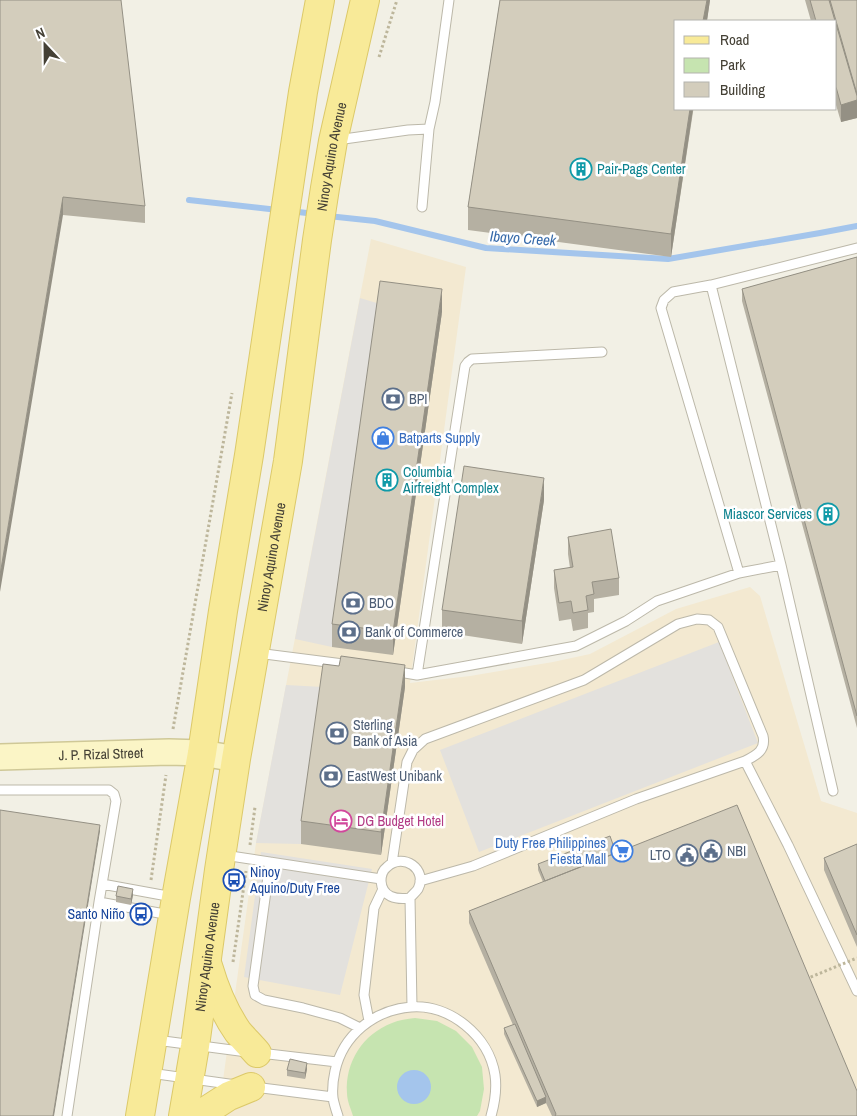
<svg xmlns="http://www.w3.org/2000/svg" width="857" height="1116" viewBox="0 0 857 1116" font-family="'Archivo Narrow',sans-serif">
  <style>
    .commercial { fill: #f3e9d1 }
    .green { fill: #c6e4b0 }
    .parking { fill: #e3e1dd }
    .water { fill: #a4c5ec }
    .lines { fill: none; stroke-linecap: round; stroke-linejoin: round }
    .stream { stroke: #a4c5ec; stroke-width: 6 }
    .lane-casing { stroke: #bcb8a9; stroke-width: 11 }
    .secondary-casing { stroke: #cfc897; stroke-width: 28 }
    .primary-casing { stroke: #dcc969; stroke-width: 30 }
    .path { stroke: #bdb69b; stroke-width: 3; stroke-dasharray: 2.5 2.5; stroke-linecap: butt }
    .lane { stroke: #fff; stroke-width: 9 }
    .secondary { stroke: #fbf5c6; stroke-width: 25 }
    .primary { stroke: #f8ea98; stroke-width: 28 }
    .path-bridge { stroke: #bdb69b; stroke-width: 3; stroke-dasharray: 2.5 2.5; stroke-linecap: butt }
    .wall { fill: #b5b0a2 }
    .shaded-wall { fill: #949084 }
    .building { fill: #d3cdbc; stroke: #949084 }
    .labels { text-anchor: middle; dominant-baseline: central; stroke-width: 5; stroke-linejoin: round; paint-order: stroke }
    .street-label { font-size: 14px; fill: #444035; stroke: #fff }
    .culture-label { font-size: 14px; fill: #0d838f; stroke: #fff; text-anchor: start }
    .service-label { font-size: 14px; fill: #4e5e75; stroke: #fff; text-anchor: start }
    .shop-label { font-size: 14px; fill: #366cbe; stroke: #fff; text-anchor: start }
    .hotel-label { font-size: 14px; fill: #b23c85; stroke: #fff; text-anchor: start }
    .transit-label { font-size: 14px; fill: #164399; stroke: #fff; text-anchor: start }
    .water-label { font-size: 15px; font-style: italic; fill: #3569a9; stroke: #fff }
  </style>
  <rect width="100%" height="100%" fill="#f2f0e5"/>
  <path class="commercial" d="M371,239L466,267L410,683L470,676L553,662L590,654L676,609L750,587L760,596L821,801L857,813V1116H218L256,843Z"/>
  <path class="green" d="M415,1018L437,1021L456,1031L472,1047L482,1067L484,1089L480,1111L477,1116H353C351,1109 347,1101 347,1093C345,1062 363,1034 392,1023C399,1020 407,1019 415,1018Z"/>
  <path class="parking" d="M360,298L380,304L332,647L295,639Z
    M719,642L758,743L479,852L440,750Z
    M286,685L323,687L301,844L256,843Z
    M261,852L372,869L340,995L244,977Z"/>
  <path class="water" d="M397 1087a17 17 0 1 1 34 0a17 17 0 1 1-34 0Z"/>
  <g class="lines">
    <path class="stream" d="M189,200L278,210
      M290,211L315,214
      M328,216L375,221L486,248L668,259L820,233L857,226"/>
    <g class="lane-casing">
      <path id="lane" d="M337,140L408,130L429,129
        M422,207L429,129L435,102L449,0
        M711,285L781,565L833,791
        M739,573L661,308L664,300L673,292L711,285L857,248
        M257,653L351,665
        M393,671L417,675L576,646L626,621L657,601L739,573L781,565
        M417,675L465,366L468,362L472,359L602,352
        M745,761L788,845L857,991
        M0,790H109L114,794L116,801L99,902L67,1116
        M224,855L381,879
        M270,862L253,986L255,995L264,1000L303,1008L340,1018L360,1028
        M392,863L407,762L413,750L425,739L584,680L678,624L697,619L709,620L718,627L763,736C766,750 757,755 745,761L636,799L473,866L420,881
        M102,884L173,897
        M410,898C396,900 382,897 381,881C381,876 383,870 387,867C403,852 428,869 418,889C416,892 412,895 410,898L412,1007
        M99,902L170,915
        M369,1021L364,995L374,908L383,889
        M156,1040L247,1052
        M260,1053L337,1062
        M150,1073L236,1085
        M254,1087L333,1097
        M338,1116C336,1110 334,1104 333,1098C332,1089 333,1080 335,1071C343,1035 374,1010 411,1007C450,1004 489,1036 495,1075C497,1089 495,1102 491,1116"/>
    </g>
    <g class="secondary-casing">
      <g id="secondary">
        <path id="s1" d="M0,757L169,752L202,753L236,759"/>
      </g>
    </g>
    <g class="primary-casing">
      <g id="primary">
        <path d="M208,966C215,990 224,1012 238,1032C244,1039 251,1046 257,1053"/>
        <path d="M140,1116L176,898L202,753L223,611L249,455L303,92L320,0"/>
        <path id="s2" d="M183,1116L195,1046L219,870L236,759L288,461L317,240L325,188L333,141L365,0"/>
        <path d="M198,1116L229,1096L251,1087"/>
      </g>
    </g>
    <path class="path" d="M379,57L397,0
      M173,729L232,393
      M250,845L255,807
      M151,880L166,775
      M233,962L246,871"/>
    <use href="#lane" class="lane"/>
    <use href="#secondary" class="secondary"/>
    <use href="#primary" class="primary"/>
    <path class="path-bridge" d="M806,979L857,958"/>
  </g>
  <path class="wall" d="M0,0L145,206V223L63,215Z
    M500,0H710L671,257L468,230V207Z
    M805,0H857V118L841,122L836,105V21H811Z
    M857,257V728L742,301V289Z
    M442,312L393,655L332,647V624Z
    M544,500L522,644L442,632V610Z
    M568,537L619,578V595L594,599V612L588,613V628L573,631L571,619L559,621L554,588V570L570,568L568,554Z
    M405,687L381,855L301,844V821Z
    M857,844V947L824,870V858Z
    M616,853L857,1116H552L546,1103L537,1107L504,1034V1028L513,1025L469,923V911L543,882L538,870V864Z
    M133,895L131,905L116,902V896Z
    M307,1069L305,1079L287,1076V1070Z"/>
  <path class="shaded-wall" d="M707,0H710L707,21H703Z
    M857,100V118L841,122V105Z
    M690,109H693L671,257V234Z
    M63,197V215L0,592V575Z
    M442,289V312L393,655V632Z
    M544,478V500L522,644V621Z
    M405,665V687L381,855V832Z
    M100,825V831L54,1116H53Z
    M133,889V895L131,905V899Z
    M307,1063V1069L305,1079V1073Z
    M546,1097V1103L537,1107V1101Z"/>
  <path class="building" d="M0,0H121L145,206L63,197L0,575Z
    M500,0H707L703,21H676V109H690L671,234L468,207Z
    M810,0H829L835,21H816Z
    M830,0H857V94Z
    M836,24L857,96V100L841,105L836,87Z
    M857,257V716L742,289Z
    M380,281L442,289L393,632L332,624Z
    M464,466L544,478L522,621L442,610Z
    M611,529L619,578L592,582L594,594L586,596L588,610L573,613L571,601L559,603L554,570L573,567L568,537Z
    M341,656L405,665L381,832L301,821L323,664L339,666Z
    M737,805L857,1091V1116H555L556,1114L469,911Z
    M0,810L100,825L53,1116H0Z
    M610,836L616,853L545,881L538,864Z
    M857,844V935L824,858Z
    M118,886L133,889L131,899L116,896Z
    M515,1024L546,1097L537,1101L504,1028Z
    M290,1059L307,1063L305,1073L287,1070Z"/>
  <defs>
    <g id="building-ring" transform="scale(1.125)"><circle r="9.5" fill="#fff" stroke="#0f9aa8" stroke-width="1.5"/><path d="M-4-6H4V6H1V3H-1V6H-4ZM-2.5-4.3h1.7v1.8h-1.7ZM.8-4.3h1.7v1.8H.8ZM-2.5-1h1.7V.8h-1.7ZM.8-1h1.7V.8H.8Z" fill="#0f9aa8"/></g>
    <g id="bank-ring" transform="scale(1.125)"><circle r="9.5" fill="#fff" stroke="#5c6f8a" stroke-width="1.5"/><path d="M-6-4H6V4H-6ZM0-2.3a2.3 2.3 0 1 0 0 4.6a2.3 2.3 0 1 0 0-4.6Z" fill="#5c6f8a"/></g>
    <g id="shop-ring" transform="scale(1.125)"><circle r="9.5" fill="#fff" stroke="#3f7fe0" stroke-width="1.5"/><path d="M-5-2.5h2.3a2.7 3.5 0 0 1 5.4 0H5L5.5 6h-11ZM-1.5-2.5h3a1.5 2.3 0 0 0-3 0Z" fill="#3f7fe0"/></g>
    <g id="hotel-ring" transform="scale(1.125)"><circle r="9.5" fill="#fff" stroke="#d1479c" stroke-width="1.5"/><path d="M-6-4.5h1.5V1H6V5H4.5V3h-9V5H-6ZM-4 0a1.8 1.8 0 1 1 3.6 0ZM.5 0V-2.5h3Q6-2.5 6 0Z" fill="#d1479c"/></g>
    <g id="supermarket-ring" transform="scale(1.125)"><circle r="9.5" fill="#fff" stroke="#3f7fe0" stroke-width="1.5"/><path d="M-6-5.5h2.5l.6 2H6L4.5 2H-2.5L-4.4-4H-6ZM-1.5 3.2a1.3 1.3 0 1 0 .1 0ZM3 3.2a1.3 1.3 0 1 0 .1 0Z" fill="#3f7fe0"/></g>
    <g id="civic-ring" transform="scale(1.125)"><circle r="9.5" fill="#fff" stroke="#5c6f8a" stroke-width="1.5"/><path d="M-.6-6.5H3V-4.5H.6V-3L4-1V1h2V6H-6V1h2V-1L-.6-3ZM-1.2 2.5V6h2.4V2.5Z" fill="#5c6f8a"/></g>
    <g id="bus-ring" transform="scale(1.125)"><circle r="9.5" fill="#fff" stroke="#1a4fb4" stroke-width="1.5"/><path d="M-5-6H5V4H4V6H2V4H-2V6H-4V4H-5ZM-3.5-4V0h7V-4ZM-3.5 1.2v1.5H-2V1.2ZM2 1.2v1.5H3.5V1.2Z" fill="#1a4fb4"/></g>
  </defs>
  <g fill-rule="evenodd">
    <use href="#building-ring" x="581" y="169"/>
    <use href="#bank-ring" x="393" y="399"/>
    <use href="#shop-ring" x="383" y="438"/>
    <use href="#building-ring" x="387" y="480"/>
    <use href="#building-ring" x="828" y="514"/>
    <use href="#bank-ring" x="353" y="603"/>
    <use href="#bank-ring" x="349" y="632"/>
    <use href="#bank-ring" x="337" y="733"/>
    <use href="#bank-ring" x="331" y="776"/>
    <use href="#hotel-ring" x="341" y="821"/>
    <use href="#supermarket-ring" x="622" y="851"/>
    <use href="#civic-ring" x="711" y="851"/>
    <use href="#civic-ring" x="687" y="855"/>
    <use href="#bus-ring" x="234" y="880"/>
    <use href="#bus-ring" x="141" y="914"/>
  </g>
  <g class="labels">
    <g class="street-label">
      <text stroke="none"><textPath href="#s2" startOffset="971">Ninoy Aquino Avenue</textPath></text>
      <text stroke="none"><textPath href="#s2" startOffset="566">Ninoy Aquino Avenue</textPath></text>
      <text stroke="none"><textPath href="#s1" startOffset="101">J. P. Rizal Street</textPath></text>
      <text stroke="none"><textPath href="#s2" startOffset="161">Ninoy Aquino Avenue</textPath></text>
    </g>
    <g class="culture-label">
      <text x="597" y="169">Pair-Pags Center</text>
      <text x="403" y="472">Columbia<tspan x="403" dy="16">Airfreight Complex</tspan></text>
      <text x="812" y="514" text-anchor="end">Miascor Services</text>
    </g>
    <g class="service-label">
      <text x="409" y="399">BPI</text>
      <text x="369" y="603">BDO</text>
      <text x="365" y="632">Bank of Commerce</text>
      <text x="353" y="725">Sterling<tspan x="353" dy="16">Bank of Asia</tspan></text>
      <text x="347" y="776">EastWest Unibank</text>
      <text x="727" y="851">NBI</text>
      <text x="671" y="855" text-anchor="end">LTO</text>
    </g>
    <g class="shop-label">
      <text x="399" y="438">Batparts Supply</text>
      <text x="606" y="843" text-anchor="end">Duty Free Philippines<tspan x="606" dy="16">Fiesta Mall</tspan></text>
    </g>
    <g class="hotel-label">
      <text x="357" y="821">DG Budget Hotel</text>
    </g>
    <g class="transit-label">
      <text x="250" y="872">Ninoy<tspan x="250" dy="16">Aquino/Duty Free</tspan></text>
      <text x="125" y="914" text-anchor="end">Santo Niño</text>
    </g>
    <g class="water-label">
      <text transform="translate(523 238) rotate(4)">Ibayo Creek</text>
    </g>
  </g>
  <rect x="674" y="20" width="162" height="90" fill="#ffffff" stroke="#b4b3ae"/>
  <rect x="684" y="36" width="25" height="8" fill="#f8ea98" stroke="#b4b3ae"/>
  <text x="720" y="45" font-size="15" fill="#444035">Road</text>
  <rect x="684" y="58" width="25" height="15" fill="#c6e4b0" stroke="#b4b3ae"/>
  <text x="720" y="70" font-size="15" fill="#444035">Park</text>
  <rect x="684" y="82" width="25" height="15" fill="#d3cdbc" stroke="#b4b3ae"/>
  <text x="720" y="95" font-size="15" fill="#444035">Building</text>
  <g transform="translate(45 45) rotate(338)" stroke="#ffffff" stroke-width="4" paint-order="stroke">
  <path d="M0-4L9 19L0 12L-9 19Z" fill="#444035"/>
  <text y="-8" font-size="14" font-weight="bold" text-anchor="middle" fill="#444035">N</text>
  </g>
</svg>
